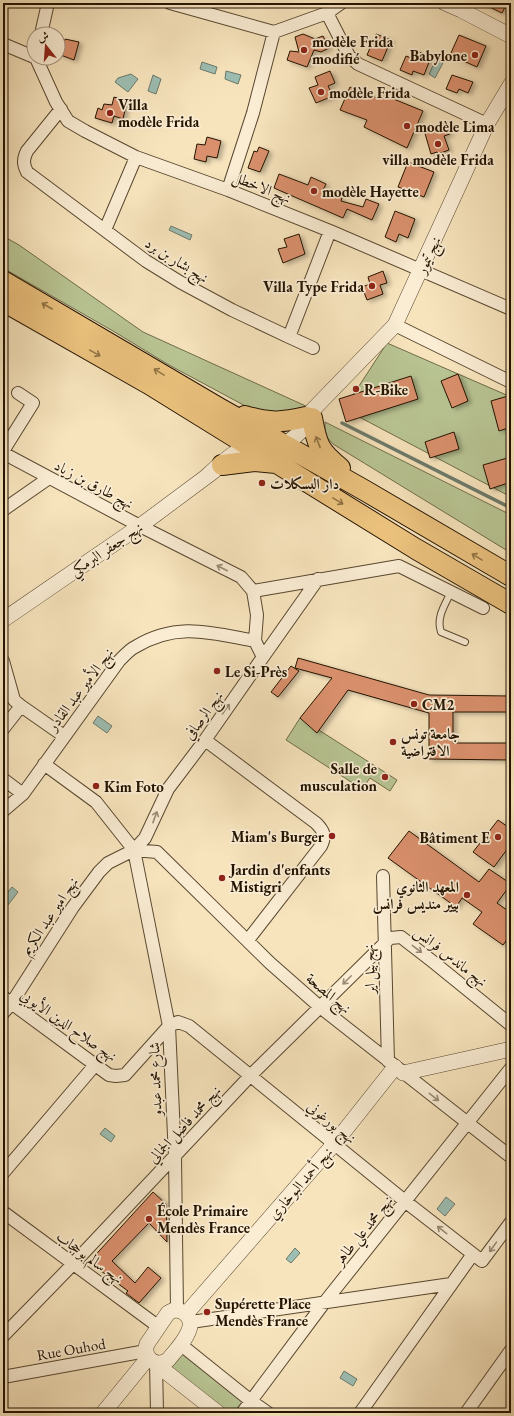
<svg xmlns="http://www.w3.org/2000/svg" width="514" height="1416" viewBox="0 0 514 1416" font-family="'EB Garamond',Amiri,serif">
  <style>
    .green { fill: #b9c594; stroke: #6e6c4a }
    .water { fill: #9dbeb3; stroke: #6c7a6b }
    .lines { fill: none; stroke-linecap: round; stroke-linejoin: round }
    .stream { stroke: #6c7a6b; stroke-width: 3.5 }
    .building { fill: #da906d; stroke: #231300; filter: url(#shadow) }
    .service-casing { stroke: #58472f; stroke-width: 8 }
    .minor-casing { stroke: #58472f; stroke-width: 14 }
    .tertiary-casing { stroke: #58472f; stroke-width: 16 }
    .trunk-casing { stroke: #231300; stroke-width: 22 }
    .service { stroke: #faedd4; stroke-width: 6 }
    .minor { stroke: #faedd4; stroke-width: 12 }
    .tertiary { stroke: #faedd4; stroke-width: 15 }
    .trunk { stroke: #ecc27e; stroke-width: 20 }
    .oneway { stroke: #927345 }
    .oneway2 { stroke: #998b75 }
    .poi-dot { fill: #8f2418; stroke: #faedd4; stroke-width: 1.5 }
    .labels { text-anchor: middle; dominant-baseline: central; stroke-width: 3.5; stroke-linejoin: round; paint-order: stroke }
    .poi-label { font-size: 15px; font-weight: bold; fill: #231300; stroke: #faedd4; text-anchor: start }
    .street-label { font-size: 15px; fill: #231300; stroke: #faedd4 }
  </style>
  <defs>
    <filter id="shadow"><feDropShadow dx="3.5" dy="2" stdDeviation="2" flood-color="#0004"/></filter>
  </defs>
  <rect width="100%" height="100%" fill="#f7e4bd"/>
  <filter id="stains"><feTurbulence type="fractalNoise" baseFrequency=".005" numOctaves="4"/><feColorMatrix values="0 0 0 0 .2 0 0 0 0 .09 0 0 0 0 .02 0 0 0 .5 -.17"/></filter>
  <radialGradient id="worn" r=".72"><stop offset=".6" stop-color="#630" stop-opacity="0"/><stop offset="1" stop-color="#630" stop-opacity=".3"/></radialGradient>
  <path class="green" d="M3,236L19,245L143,332L308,407L264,416L169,365L113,331L3,268Z
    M387,343L511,397V497L344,409Z
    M325,422L511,515V553L333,444L325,435Z
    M300,718L397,780L390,791L370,778L362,789L286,740Z
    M182,1350L265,1413H223L167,1370Z"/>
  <path class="water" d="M436,59L443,63L435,78L429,74Z
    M202,62L217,67L215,74L200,69Z
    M226,71L241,75L238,84L225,79Z
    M131,74L138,79L128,92L115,82L118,78Z
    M153,75L161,79L156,94L148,91Z
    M171,226L192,235L190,240L169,230Z
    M98,716L112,726L107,733L93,723Z
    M12,887L18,892L8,905L3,901V898Z
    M105,1128L115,1136L111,1142L100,1134Z
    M446,1197L455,1204L445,1216L437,1209Z
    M295,1248L300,1253L291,1263L286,1259Z
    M344,1371L357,1379L353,1386L340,1378Z"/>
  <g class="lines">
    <path class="stream" d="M342,423L511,508"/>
  </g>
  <path class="building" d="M481,3H507L502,13Z
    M303,34L315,39L323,36L329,48L321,52L314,50L307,67L287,60L290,51L299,52L295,37Z
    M376,34L391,40L382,61L367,55Z
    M459,35L486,46L477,67L450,55Z
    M65,39L79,42L74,60L58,54V45L63,46Z
    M417,51L431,57L424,75L413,71L412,75L400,70L406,56L414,59Z
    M330,71L335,83L328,86L333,96L316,103L309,88L318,85L315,77Z
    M452,75L473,82L468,93L459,89L457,93L446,89Z
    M350,87L377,98L379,93L423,111L407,148L364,127L367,120L340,110Z
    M114,97L127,101L123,119L114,116L112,123L95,118L98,108L102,110L104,104L112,105Z
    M446,122L450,134L444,136L449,150L438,154L437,152L431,154L424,130Z
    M207,137L221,141L217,158L207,156L206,162L194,159L197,144L205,145Z
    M259,147L269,151L260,172L248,168L254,151L257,152Z
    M408,162L434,172L424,197L398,187Z
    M279,174L308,185L311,177L326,184L323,190L342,198L341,201L363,207L366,199L379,204L372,220L347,209L343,218L274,188Z
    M395,211L415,219L408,238L399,234L396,242L385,237Z
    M299,234L305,254L283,263L278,249L287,247L284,239Z
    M383,271L387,283L380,285L383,294L367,300L362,287L370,284L368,277Z
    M458,374L468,401L452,408L441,381Z
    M411,376L418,399L346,422L339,399Z
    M508,396L511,407V427L499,431L491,401Z
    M454,432L459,449L430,458L425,442Z
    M511,457V482L490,489L483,465Z
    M298,658L429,695L511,696V712H453V743H511V760L429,759V713L348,690L317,733L300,718L332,678L295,668Z
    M291,666L299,671L278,697L271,692Z
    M498,820L511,829V844L494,867L473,852Z
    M409,831L479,882L489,869L511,884L497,903L511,913V934L503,945L473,924L482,912L462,898L456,907L388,858Z
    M153,1192L166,1204L167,1242L149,1223L112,1261L135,1283L148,1267L161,1278L139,1303L126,1293L128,1291L89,1262Z"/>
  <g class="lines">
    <g class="service-casing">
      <path id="service" d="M451,592C445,605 436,617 441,632L465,642"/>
    </g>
    <g class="minor-casing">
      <path id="minor" d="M170,3L274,32L327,13L341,3
        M327,13L349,56L358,64L487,124
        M41,34L48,3
        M3,44L34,57
        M36,58L56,102L68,121L85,131L136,157L228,190L330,231L511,309
        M61,109L27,151C23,159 23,164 27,172L146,261L180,282L232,310L289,337L330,231
        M228,190L253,113L274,32
        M105,230L136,157
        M395,325L511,382
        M289,337L313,348
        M3,451L33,403L18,393
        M3,453L140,526L241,577L253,591
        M3,510L49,478
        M253,591L399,566L483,608
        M263,657L318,579
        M3,661L14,700L21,706L64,736
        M3,729L21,706
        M205,740L316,823C324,831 326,836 321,846L248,940
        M44,764L96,802L134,850L169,1026L175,1157L177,1310
        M3,779L23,794
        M3,811L23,794L119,661C124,656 129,650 135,647C177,621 212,633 255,641
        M134,850L157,852L270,963L320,1007L511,1157
        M383,876L388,1061
        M3,997L109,1075L116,1076L125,1075L169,1026L178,1022L189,1026L406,1202L482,1261L511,1222
        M3,1013L11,1004L73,907L99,872L108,863L134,850L145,838L168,789L205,740L263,657L255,641L257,615L253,591
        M3,1173L95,1065
        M3,1212L159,1327
        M191,1322L451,1284
        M3,1336L73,1264L250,1076L390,938L401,937L432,961L511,1025
        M180,1344L251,1401L268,1413
        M156,1363L157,1413
        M3,1377L146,1351
        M242,1413L324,1303L511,1068
        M360,1413L473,1254
        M466,1413L511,1350"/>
    </g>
    <g class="tertiary-casing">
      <path id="tertiary" d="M445,3L461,10L511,36
        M298,421L306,417L395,325L487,124L511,84
        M275,449C289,443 305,430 312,417
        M207,476C221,462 236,450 255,442
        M3,620L140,526L214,471
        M403,1073L511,1049
        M174,1310C180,1310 185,1312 188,1317C197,1329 176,1350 168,1360C156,1368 142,1358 147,1344L168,1313Z
        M186,1314L334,1144L395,1067
        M159,1363L166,1372L218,1413
        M103,1413L148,1358"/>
    </g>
    <g class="trunk-casing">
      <path id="trunk" d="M3,281L219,408L364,490L511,576
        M3,301L149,384L416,549L511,604
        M245,416C269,423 281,423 306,417
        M312,418C317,445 319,451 340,468
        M222,465L254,461L276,463"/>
    </g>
    <use href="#service" class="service"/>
    <use href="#minor" class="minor"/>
    <use href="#tertiary" class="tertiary"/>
    <use href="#trunk" class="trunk"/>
  </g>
  <defs><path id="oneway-shaft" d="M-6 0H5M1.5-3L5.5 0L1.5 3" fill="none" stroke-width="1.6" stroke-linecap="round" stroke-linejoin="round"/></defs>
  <g class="oneway">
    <use href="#oneway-shaft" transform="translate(47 306) rotate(-150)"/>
    <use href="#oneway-shaft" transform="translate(95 353) rotate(29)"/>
    <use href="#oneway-shaft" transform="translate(159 372) rotate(-149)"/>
    <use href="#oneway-shaft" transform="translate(318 442) rotate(-111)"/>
    <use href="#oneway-shaft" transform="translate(338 501) rotate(31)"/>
    <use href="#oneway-shaft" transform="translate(477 557) rotate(-149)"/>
  </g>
  <g class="oneway2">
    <use href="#oneway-shaft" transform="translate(222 568) rotate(-153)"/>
    <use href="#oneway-shaft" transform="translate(226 709) rotate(-55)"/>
    <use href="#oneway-shaft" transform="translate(155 817) rotate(-70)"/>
    <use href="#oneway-shaft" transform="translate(417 949) rotate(37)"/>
    <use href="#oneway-shaft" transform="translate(347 980) rotate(135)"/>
    <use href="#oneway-shaft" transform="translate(434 1097) rotate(38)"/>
    <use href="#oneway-shaft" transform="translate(442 1230) rotate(-142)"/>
    <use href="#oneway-shaft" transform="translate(493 1247) rotate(126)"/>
  </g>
  <g class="poi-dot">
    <circle cx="304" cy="50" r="4"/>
    <circle cx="475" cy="55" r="4"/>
    <circle cx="321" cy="92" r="4"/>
    <circle cx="110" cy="113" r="4"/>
    <circle cx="407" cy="126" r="4"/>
    <circle cx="438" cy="144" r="4"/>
    <circle cx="314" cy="191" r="4"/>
    <circle cx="372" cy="286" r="4"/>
    <circle cx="356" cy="389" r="4"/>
    <circle cx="262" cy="483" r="4"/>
    <circle cx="217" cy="671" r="4"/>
    <circle cx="414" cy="704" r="4"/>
    <circle cx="393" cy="742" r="4"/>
    <circle cx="385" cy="777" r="4"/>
    <circle cx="96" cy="786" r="4"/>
    <circle cx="332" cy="836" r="4"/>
    <circle cx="498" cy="837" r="4"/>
    <circle cx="222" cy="878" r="4"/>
    <circle cx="467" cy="895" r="4"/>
    <circle cx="149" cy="1219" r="4"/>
    <circle cx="207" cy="1312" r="4"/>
  </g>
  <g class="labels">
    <g class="poi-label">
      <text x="312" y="41">modèle Frida<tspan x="312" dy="17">modifié</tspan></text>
      <text x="467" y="55" text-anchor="end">Babylone</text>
      <text x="329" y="92">modèle Frida</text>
      <text x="118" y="104">Villa<tspan x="118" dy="17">modèle Frida</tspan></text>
      <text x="415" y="126">modèle Lima</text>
      <text x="438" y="159" text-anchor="middle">villa modèle Frida</text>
      <text x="322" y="191">modèle Hayette</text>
      <text x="364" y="286" text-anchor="end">Villa Type Frida</text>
      <text x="364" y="389">R-Bike</text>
      <text x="270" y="483">دار البسكلات</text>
      <text x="225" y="671">Le Si-Près</text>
      <text x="422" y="704">CM2</text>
      <text x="401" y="733">جامعة تونس<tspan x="401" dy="17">الافتراضية</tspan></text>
      <text x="377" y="768" text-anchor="end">Salle de<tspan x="377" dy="17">musculation</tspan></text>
      <text x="104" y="786">Kim Foto</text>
      <text x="324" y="836" text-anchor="end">Miam's Burger</text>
      <text x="490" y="837" text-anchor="end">Bâtiment E</text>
      <text x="230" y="869">Jardin d'enfants<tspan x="230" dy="17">Mistigri</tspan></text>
      <text x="459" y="886" text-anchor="end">المعهد الثانوي<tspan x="459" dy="17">بيير منديس فرانس</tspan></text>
      <text x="157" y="1210">École Primaire<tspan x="157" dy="17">Mendès France</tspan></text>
      <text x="215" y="1303">Supérette Place<tspan x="215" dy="17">Mendès France</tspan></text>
    </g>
    <g class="street-label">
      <text transform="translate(262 187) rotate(22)">نهج الاخطل</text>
      <text transform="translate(428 255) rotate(-65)">نهج تيمور</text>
      <text transform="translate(177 260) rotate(32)">نهج بشار بن برد</text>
      <text transform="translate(94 484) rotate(28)">نهج طارق بن زياد</text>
      <text transform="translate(106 549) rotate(-34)">نهج جعفر البرمكي</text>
      <text transform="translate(80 689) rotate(-53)">نهج الأمير عبد القادر</text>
      <text transform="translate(203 715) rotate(-54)">نهج الرصافي</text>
      <text transform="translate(49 916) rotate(-56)">نهج امير عبد الكريم</text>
      <text transform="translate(451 956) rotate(38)">نهج ماندس فرانس</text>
      <text transform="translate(369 969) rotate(-92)">نهج بيل اير</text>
      <text transform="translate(329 993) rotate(40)">نهج المصحة</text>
      <text transform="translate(69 1025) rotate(35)">نهج صلاح الدين الأيوبي</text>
      <text transform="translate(155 1079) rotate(-92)">شارع محمد عبدو</text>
      <text transform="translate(332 1122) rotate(39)">نهج بورغوني</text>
      <text transform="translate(184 1124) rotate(-47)">نهج محمد فاضل الجمالي</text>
      <text transform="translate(300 1183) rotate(-49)">نهج أحمد البوخاري</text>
      <text transform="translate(363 1230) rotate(-51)">نهج محمد علي طاهر</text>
      <text transform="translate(90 1257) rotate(36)">نهج سالم بوحجاب</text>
      <text transform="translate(71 1349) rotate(-10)">Rue Ouhod</text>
    </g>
  </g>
  <rect width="514" height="1416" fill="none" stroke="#f7e4bd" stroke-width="16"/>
  <rect x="4" y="4" width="506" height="1408" fill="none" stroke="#231300" stroke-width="2"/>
  <rect x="8" y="8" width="498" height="1400" fill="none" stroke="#231300"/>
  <g transform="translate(46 46) rotate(343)"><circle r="19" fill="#faedd4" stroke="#a4967f"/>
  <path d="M0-3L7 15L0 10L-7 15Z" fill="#8f2418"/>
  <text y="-6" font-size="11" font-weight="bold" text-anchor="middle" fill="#231300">ش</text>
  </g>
  <rect width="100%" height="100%" filter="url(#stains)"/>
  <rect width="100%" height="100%" fill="url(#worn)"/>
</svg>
